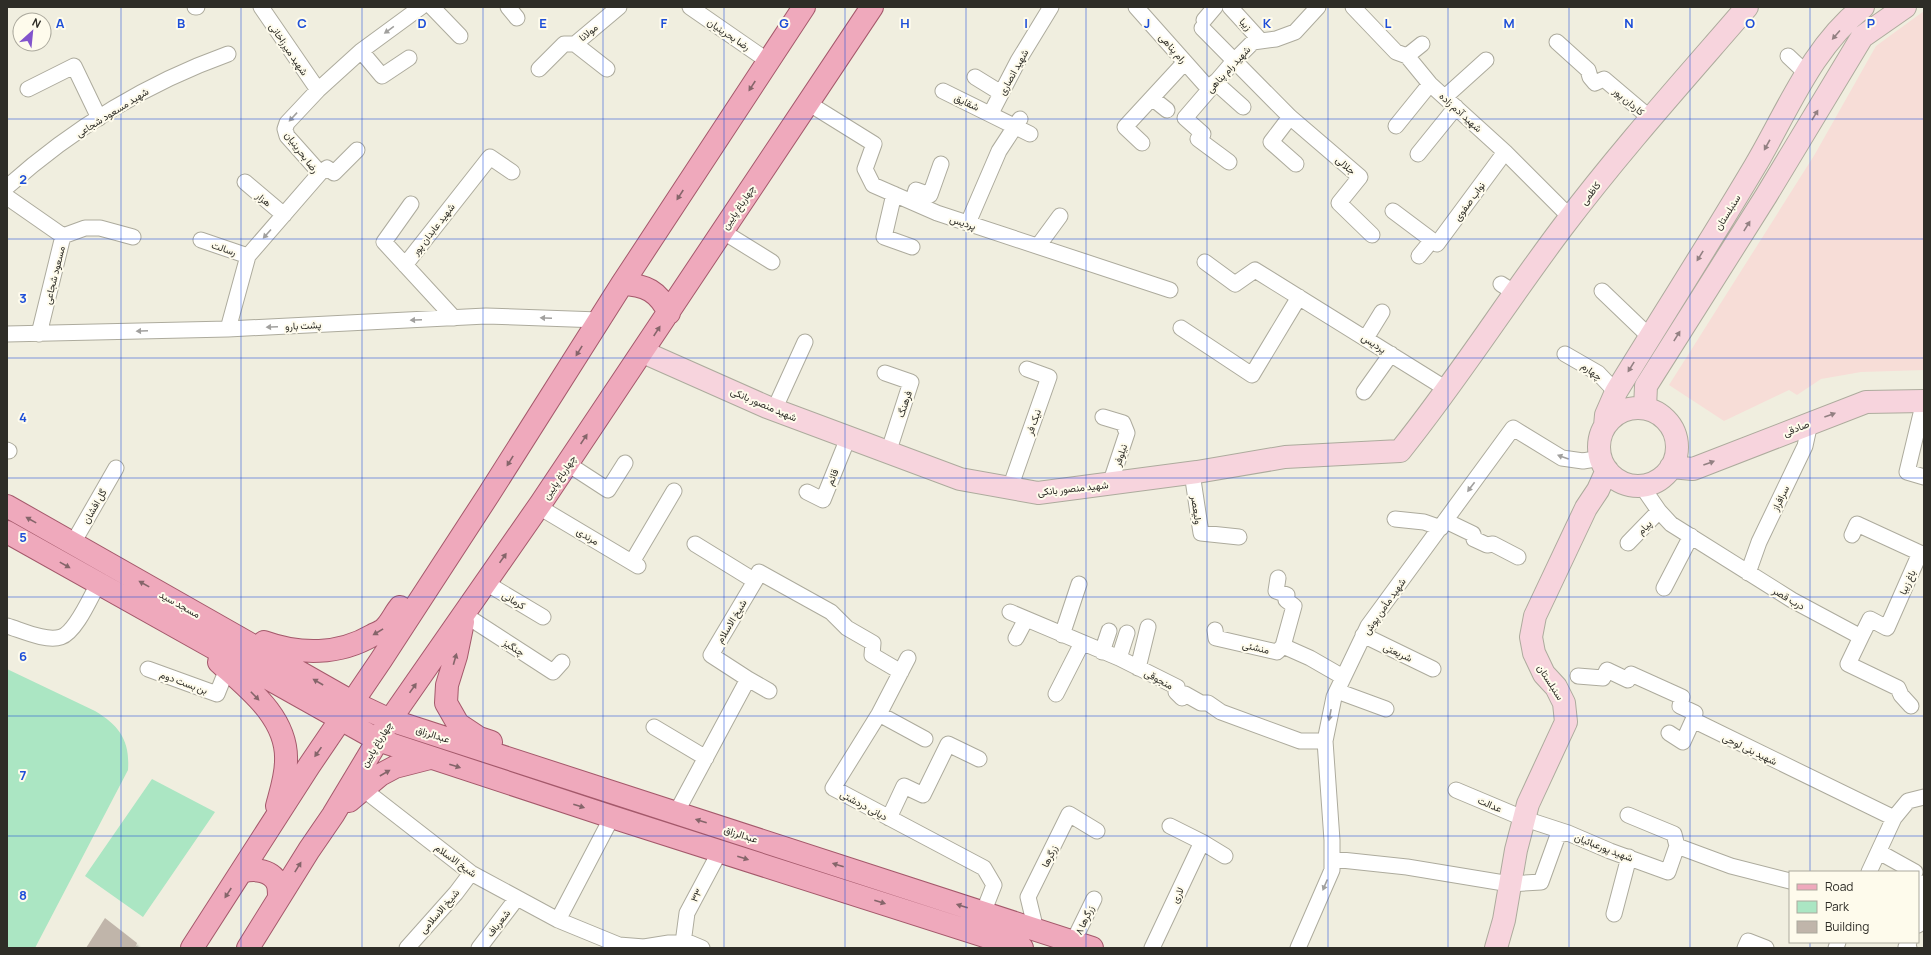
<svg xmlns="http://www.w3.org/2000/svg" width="1931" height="955" viewBox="0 0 1931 955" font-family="Manrope,Vazirmatn,sans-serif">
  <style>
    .medical { fill: #f7ddd7 }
    .green { fill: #abe6c3 }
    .building { fill: #c0b5aa; filter: url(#shadow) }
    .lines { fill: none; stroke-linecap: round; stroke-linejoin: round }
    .street-casing { stroke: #adab9d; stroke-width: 17 }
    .secondary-casing { stroke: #adab9d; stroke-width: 24 }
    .primary-casing { stroke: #a4596b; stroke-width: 24 }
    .street { stroke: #fff; stroke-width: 15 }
    .secondary { stroke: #f7d4dd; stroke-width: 22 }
    .primary { stroke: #efa9bc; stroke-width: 22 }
    .oneway { fill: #a1a09e }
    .oneway2 { fill: #928082 }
    .oneway3 { fill: #85656a }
    .grid { fill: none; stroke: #1d4ed8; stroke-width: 1; stroke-opacity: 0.55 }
    .labels { text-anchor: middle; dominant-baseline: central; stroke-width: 4; stroke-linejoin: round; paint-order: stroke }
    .street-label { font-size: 10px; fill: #2e2d27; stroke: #fefbec }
    .grid-label { font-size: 13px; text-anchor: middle; font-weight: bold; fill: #1d4ed8; stroke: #fefbec; stroke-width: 4; stroke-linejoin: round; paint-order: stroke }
  </style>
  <defs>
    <filter id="shadow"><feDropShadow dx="2.5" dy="4.5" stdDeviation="1" flood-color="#0004"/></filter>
  </defs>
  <rect width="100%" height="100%" fill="#f0eedf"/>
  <path class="medical" d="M1924,11V370L1861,372L1821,379L1797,395L1789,390L1724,421L1669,385L1815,154L1876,46Z"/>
  <path class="green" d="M7,669L95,711C120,726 130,741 128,770L35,948H7Z
    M152,779L215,812L143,917L85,876Z"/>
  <path class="building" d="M105,918L137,943L135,948H86Z"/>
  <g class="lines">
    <g class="street-casing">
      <path id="street" d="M195,7H197
        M261,7L318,90
        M432,7L460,36
        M508,7L517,18
        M690,7L768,61
        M1136,7L1209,89
        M1230,7L1261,41
        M1353,7L1396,52L1407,56L1430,84L1505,152L1570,217
        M1204,20L1215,7
        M1202,28L1290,117L1360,177L1339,203L1372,235
        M1557,42L1588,70L1590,77L1595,83L1604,79L1650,118
        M575,44L607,69
        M361,51L382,76L409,58
        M1407,56L1422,44
        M1788,56L1807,74
        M539,69L564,44H575L619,7
        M975,77L1001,93
        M1215,82L1243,107
        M28,89L74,66L99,118
        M943,91L1030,134
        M1445,97L1486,60
        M1152,98L1167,110
        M808,103L874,144L865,169L873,185L937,213L1170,290
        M991,113L1018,61L1051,7
        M1290,117L1271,142L1296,164
        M1396,126L1430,84
        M1142,143L1125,127L1185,62
        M1418,154L1456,107
        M1229,162L1198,139L1203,134L1185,118L1234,61L1253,42L1276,39L1295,32L1318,7
        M320,173L287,136L285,129L287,123L318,90L361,51L421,7
        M245,182L284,215
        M7,187C71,130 147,83 228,54
        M894,194L884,237L912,247
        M7,197L63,236L39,334
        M912,202L916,190L930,195L941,164
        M411,204L384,242L454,318
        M1393,211L1437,244L1505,152
        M968,223L999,151L1020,119
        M722,231L772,262
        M63,236L85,228H100L133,237
        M201,240L248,256
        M1038,246L1060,216
        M1419,256L1432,240
        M1205,262L1235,284L1255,270L1448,390
        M405,265L490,157L512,172
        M1501,284L1515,293
        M1602,291L1650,337
        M1181,328L1252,375L1299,297
        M228,329L248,256L320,173L327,168L334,173L357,150
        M7,334L228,329L486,316L599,320
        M1366,338L1382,312
        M1565,354L1598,373L1616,392
        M885,373L911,382L888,453
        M1364,392L1391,354
        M1924,401L1907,472L1924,477
        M774,410L805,342
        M1103,417L1123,423L1127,433L1110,484
        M7,450L9,451
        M568,464L608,490L625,463
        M1192,473L1201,533L1239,537
        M1641,485L1659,511L1671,524L1792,600L1861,637L1848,664L1898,688L1901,695L1911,706
        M1010,488L1049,377L1027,369
        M807,492L823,500L848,438
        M539,507L638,566
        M1395,519L1424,522L1441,528
        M1446,521L1473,534L1474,539L1487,545L1493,544L1518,557
        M1852,535L1857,524L1920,553L1887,628L1870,619L1861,637
        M73,543L116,468
        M1628,543L1659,511
        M695,544L755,581
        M632,562L674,491
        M1748,573L1759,542L1805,446L1810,423
        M1278,578L1276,591L1287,595L1286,600L1294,606L1283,646
        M486,583L543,617
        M1664,588L1691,536
        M1010,612L1119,658L1177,687L1176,692L1182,698L1185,694L1201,703H1208L1221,712L1300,741H1325
        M465,615L553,672L562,662
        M7,626C21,630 46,642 61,637C76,632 91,596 98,584
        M1215,630L1216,638L1277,652L1283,646L1310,658L1343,677
        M1062,635L1079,584
        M1363,635L1433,669
        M1016,638L1026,619
        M1102,652L1109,631
        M908,658L879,714L833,788L984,868L994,885L983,913
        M1119,658L1127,633
        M1138,668L1148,627
        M148,669L217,694L227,669
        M1578,676L1603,678L1607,670L1628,680L1631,674L1682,697L1680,706L1695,713L1693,720L1894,818
        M748,679L769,691
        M1337,691L1386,709
        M1056,694L1082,643
        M879,714L925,739
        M654,727L706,758
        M1669,733L1683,742L1693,720
        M363,789L471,873L558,920L619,945L644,947L669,943H690L702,948
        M1456,790L1525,819L1568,833L1610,851L1668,872L1677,846L1731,866L1790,881
        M676,813L748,679L711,655L755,581L759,572L831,612L847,628L873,643L872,655L901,672
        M1628,815L1674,834L1677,846
        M889,818L904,786L923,795L948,744L979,759
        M1202,842L1225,856
        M1879,852L1915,872
        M1332,859L1407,867L1510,884L1541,882L1558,835L1568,833
        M1869,872L1894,818L1908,801L1924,797
        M1918,891L1924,883
        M1924,900L1919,910L1924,912
        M1614,914L1629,857
        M558,920L612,817
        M1918,925L1924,914
        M1036,930L1028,897L1069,814L1097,831
        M1073,942L1094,899
        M683,943L687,913L720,851
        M407,948L456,893L471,873
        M479,948L517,898
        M1152,948L1202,842L1170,826
        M1298,948L1332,870V840L1325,741L1334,697L1368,626L1513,428L1562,458L1583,461L1601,458
        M1745,948L1748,941L1766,948
        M1836,948L1838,942
        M1909,948L1906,947L1909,942"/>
    </g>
    <g class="secondary-casing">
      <path id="secondary" d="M643,352L767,407L960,479L1038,493L1197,472L1285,457L1400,451C1458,379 1507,301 1562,228C1620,151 1684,80 1747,7
        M1645,408L1646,386L1766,196L1862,37L1905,7
        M1599 447a39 39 0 1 1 78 0a39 39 0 1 1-78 0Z
        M1605,426L1606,415L1616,392C1662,317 1710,242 1755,166C1787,112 1812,47 1863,7
        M1671,467L1693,469L1866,402L1924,401
        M1496,948L1504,920L1516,850L1528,804L1566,722L1564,703L1556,687L1544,674L1534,653L1531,637L1535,616L1586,508L1598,490L1607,470"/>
    </g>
    <g class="primary-casing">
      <path id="primary" d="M622,284C646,285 658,291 669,313
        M7,506L352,702L390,720L1092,948
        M7,532L378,740L612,817L1022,948
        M463,622L456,656L447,685L446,703L458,724L479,738L491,742
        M264,642C300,655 339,655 373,635C377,633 383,631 386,627C391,622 395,613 400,607
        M219,662C248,688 288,718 286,761C286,776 281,791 277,806
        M349,801L380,775L395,767L430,758
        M242,872C254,868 273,870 278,885C279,889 279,894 279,898
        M192,948L309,766L381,660L489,494L622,284L804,7
        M248,948L309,850L333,815L390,720L541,503L872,7"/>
    </g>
    <use href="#street" class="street"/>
    <use href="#secondary" class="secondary"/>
    <use href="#primary" class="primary"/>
  </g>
  <defs><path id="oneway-solid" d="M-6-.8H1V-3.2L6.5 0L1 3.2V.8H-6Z"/></defs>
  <g class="oneway">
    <use href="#oneway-solid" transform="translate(389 30) rotate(144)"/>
    <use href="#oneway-solid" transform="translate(293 117) rotate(133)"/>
    <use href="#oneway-solid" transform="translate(267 234) rotate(132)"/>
    <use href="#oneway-solid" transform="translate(546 318) rotate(-178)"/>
    <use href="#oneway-solid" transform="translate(416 320) rotate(177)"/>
    <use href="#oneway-solid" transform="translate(272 327) rotate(177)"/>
    <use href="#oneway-solid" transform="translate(142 331) rotate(178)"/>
    <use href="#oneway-solid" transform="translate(1563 457) rotate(-160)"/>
    <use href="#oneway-solid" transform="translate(1471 487) rotate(127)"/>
    <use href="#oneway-solid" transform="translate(1330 715) rotate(101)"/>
    <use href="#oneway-solid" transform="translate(1325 885) rotate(113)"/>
  </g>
  <g class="oneway2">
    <use href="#oneway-solid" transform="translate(1836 35) rotate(131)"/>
    <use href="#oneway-solid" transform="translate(1815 115) rotate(-59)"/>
    <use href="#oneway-solid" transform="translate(1767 145) rotate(119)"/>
    <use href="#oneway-solid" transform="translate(1747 226) rotate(-58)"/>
    <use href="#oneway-solid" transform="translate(1700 256) rotate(122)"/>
    <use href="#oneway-solid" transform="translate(1677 336) rotate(-58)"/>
    <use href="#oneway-solid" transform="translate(1631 367) rotate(122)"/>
    <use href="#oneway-solid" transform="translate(1830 415) rotate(-20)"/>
    <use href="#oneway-solid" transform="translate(1709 463) rotate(-20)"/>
  </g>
  <g class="oneway3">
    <use href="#oneway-solid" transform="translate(752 86) rotate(123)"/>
    <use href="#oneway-solid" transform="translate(680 195) rotate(123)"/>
    <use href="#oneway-solid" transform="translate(657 331) rotate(-57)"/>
    <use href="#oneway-solid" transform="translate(579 351) rotate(122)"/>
    <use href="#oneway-solid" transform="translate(584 439) rotate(-56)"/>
    <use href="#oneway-solid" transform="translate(510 461) rotate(122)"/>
    <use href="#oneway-solid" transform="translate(31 520) rotate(-151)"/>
    <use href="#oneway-solid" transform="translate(503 558) rotate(-55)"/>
    <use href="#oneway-solid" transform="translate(65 565) rotate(29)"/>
    <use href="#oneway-solid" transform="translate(144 584) rotate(-151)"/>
    <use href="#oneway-solid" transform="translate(378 632) rotate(149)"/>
    <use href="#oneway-solid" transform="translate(455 659) rotate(-74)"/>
    <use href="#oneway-solid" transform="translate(318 682) rotate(-150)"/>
    <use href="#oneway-solid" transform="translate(413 688) rotate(-55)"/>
    <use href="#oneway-solid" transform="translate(255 696) rotate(46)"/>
    <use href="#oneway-solid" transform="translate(318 752) rotate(125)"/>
    <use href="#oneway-solid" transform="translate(455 766) rotate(18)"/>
    <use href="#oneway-solid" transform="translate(385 773) rotate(-30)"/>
    <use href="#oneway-solid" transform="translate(579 806) rotate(18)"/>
    <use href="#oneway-solid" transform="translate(701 821) rotate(-162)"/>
    <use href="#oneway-solid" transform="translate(743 858) rotate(17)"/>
    <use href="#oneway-solid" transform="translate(838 865) rotate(-162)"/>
    <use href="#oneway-solid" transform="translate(298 867) rotate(-58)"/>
    <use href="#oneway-solid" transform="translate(228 893) rotate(123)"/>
    <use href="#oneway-solid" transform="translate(880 902) rotate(18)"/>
    <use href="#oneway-solid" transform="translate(962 906) rotate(-162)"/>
  </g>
  <path class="grid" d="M121,7V948M241,7V948M362,7V948M483,7V948M603,7V948M724,7V948M845,7V948M966,7V948M1086,7V948M1207,7V948M1328,7V948M1448,7V948M1569,7V948M1690,7V948M1810,7V872M7,119H1924M7,239H1924M7,358H1924M7,478H1924M7,597H1924M7,716H1924M7,836H1924M1810,942V948"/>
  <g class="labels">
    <g class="street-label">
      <text transform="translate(1246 24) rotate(48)">زیبا</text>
      <text transform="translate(588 32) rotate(-39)">مولانا</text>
      <text transform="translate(729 34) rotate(34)">رضا بحرینیان</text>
      <text transform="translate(1173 48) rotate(48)">رام پناهی</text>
      <text transform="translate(289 49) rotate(56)">شهید میرزاخانی</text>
      <text transform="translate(1228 69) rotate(-47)">شهید رام پناهی</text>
      <text transform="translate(1013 72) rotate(-61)">شهید انصاری</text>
      <text transform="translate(1629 101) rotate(40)">کاردان پور</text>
      <text transform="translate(967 102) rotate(25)">شقایق</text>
      <text transform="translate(112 112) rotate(-32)">شهید مسعود شجاعی</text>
      <text transform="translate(1461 112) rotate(42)">شهید آدم زاده</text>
      <text transform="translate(302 152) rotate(53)">رضا بحرینیان</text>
      <text transform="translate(1346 165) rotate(41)">جلالی</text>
      <text transform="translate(1590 193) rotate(-52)">کاظمی</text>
      <text transform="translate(264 199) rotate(40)">هزار</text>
      <text transform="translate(1469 201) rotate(-54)">نواب صفوی</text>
      <text transform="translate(738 207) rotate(-56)">چهارباغ پایین</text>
      <text transform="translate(1727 212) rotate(-58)">سنبلستان</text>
      <text transform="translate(963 222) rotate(18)">پردیس</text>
      <text transform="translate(433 229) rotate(-52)">شهید عابدان پور</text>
      <text transform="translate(224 248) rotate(19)">رسالت</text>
      <text transform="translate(54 275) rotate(-76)">مسعود شجاعی</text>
      <text transform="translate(303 325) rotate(-3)">پشت بارو</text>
      <text transform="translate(1374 343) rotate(32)">پردیس</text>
      <text transform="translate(1592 371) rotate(36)">چهارم</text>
      <text transform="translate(764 404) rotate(23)">شهید منصور بانکی</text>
      <text transform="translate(904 404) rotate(-72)">فرهنگ</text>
      <text transform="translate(1033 422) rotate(-71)">نیک فر</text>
      <text transform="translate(1796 428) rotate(-22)">صادقی</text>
      <text transform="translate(1120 455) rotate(-72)">نیلوفر</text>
      <text transform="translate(559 477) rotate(-56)">چهارباغ پایین</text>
      <text transform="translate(832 477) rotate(-68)">قائم</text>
      <text transform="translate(1073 488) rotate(-6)">شهید منصور بانکی</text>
      <text transform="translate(1780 498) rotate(-64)">سرافراز</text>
      <text transform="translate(94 506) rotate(-60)">گل افشان</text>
      <text transform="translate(1197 510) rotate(82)">ولیعصر</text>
      <text transform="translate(1644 527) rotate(-46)">پیام</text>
      <text transform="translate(588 536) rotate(31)">مرندی</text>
      <text transform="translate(1907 582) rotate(-66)">باغ زیبا</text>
      <text transform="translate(1789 598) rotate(30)">درب قصر</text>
      <text transform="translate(514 600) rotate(31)">کرمانی</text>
      <text transform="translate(180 604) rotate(29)">مسجد سید</text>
      <text transform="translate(1384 606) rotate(-55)">شهید مأمن پوش</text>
      <text transform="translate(731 621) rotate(-59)">شیخ الاسلام</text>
      <text transform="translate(514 647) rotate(32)">چنگیز</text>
      <text transform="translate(1256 647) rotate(13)">منشئی</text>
      <text transform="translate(1398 652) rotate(25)">شریعتی</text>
      <text transform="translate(1159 679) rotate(28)">منجوقی</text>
      <text transform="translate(184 682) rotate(20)">بن بست دوم</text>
      <text transform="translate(1551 682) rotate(57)">سنبلستان</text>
      <text transform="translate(433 734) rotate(18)">عبدالرزاق</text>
      <text transform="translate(376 744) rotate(-59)">چهارباغ پایین</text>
      <text transform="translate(1750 749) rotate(26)">شهید بنی لوحی</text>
      <text transform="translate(1490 804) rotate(23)">عدالت</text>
      <text transform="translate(864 805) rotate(28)">دیانی دردشتی</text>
      <text transform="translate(741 834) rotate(18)">عبدالرزاق</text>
      <text transform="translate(1604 847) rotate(21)">شهید پورعبائیان</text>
      <text transform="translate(1049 856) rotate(-64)">زرگرها</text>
      <text transform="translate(456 860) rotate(36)">شیخ الاسلام</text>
      <text transform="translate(696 895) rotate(-62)">۳۳</text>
      <text transform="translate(1177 895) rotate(-65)">لاری</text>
      <text transform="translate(439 911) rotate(-49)">شیخ الاسلامی</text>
      <text transform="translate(1084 920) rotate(-65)">زرگرها ۸</text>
      <text transform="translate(498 923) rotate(-52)">شعرباف</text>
    </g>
  </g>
  <g class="grid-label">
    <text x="60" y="28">A</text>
    <text x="181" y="28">B</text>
    <text x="302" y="28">C</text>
    <text x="422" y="28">D</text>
    <text x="543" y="28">E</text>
    <text x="664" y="28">F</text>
    <text x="784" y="28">G</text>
    <text x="905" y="28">H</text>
    <text x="1026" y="28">I</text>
    <text x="1147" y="28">J</text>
    <text x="1267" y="28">K</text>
    <text x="1388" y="28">L</text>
    <text x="1509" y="28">M</text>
    <text x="1629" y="28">N</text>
    <text x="1750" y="28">O</text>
    <text x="1871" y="28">P</text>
    <text x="23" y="184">2</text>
    <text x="23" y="303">3</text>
    <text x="23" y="422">4</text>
    <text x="23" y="542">5</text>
    <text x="23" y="661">6</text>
    <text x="23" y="780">7</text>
    <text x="23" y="900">8</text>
  </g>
  <rect width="1931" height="955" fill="none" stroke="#2e2d27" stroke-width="16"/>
  <rect x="1789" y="871" width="130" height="72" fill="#fefbec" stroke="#aba99d"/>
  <rect x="1797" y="884" width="20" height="6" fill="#efa9bc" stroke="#aba99d"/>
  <text x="1825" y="891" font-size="12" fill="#2e2d27">Road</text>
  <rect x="1797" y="901" width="20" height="12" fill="#abe6c3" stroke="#aba99d"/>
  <text x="1825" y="911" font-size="12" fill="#2e2d27">Park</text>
  <rect x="1797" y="921" width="20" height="12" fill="#c0b5aa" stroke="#aba99d"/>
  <text x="1825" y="931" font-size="12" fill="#2e2d27">Building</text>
  <g transform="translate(32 32) rotate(27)"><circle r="19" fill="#fefbec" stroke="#aba99d"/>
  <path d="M0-3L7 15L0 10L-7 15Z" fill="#8254cc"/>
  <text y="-6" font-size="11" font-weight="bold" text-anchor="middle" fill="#2e2d27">N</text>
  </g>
</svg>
